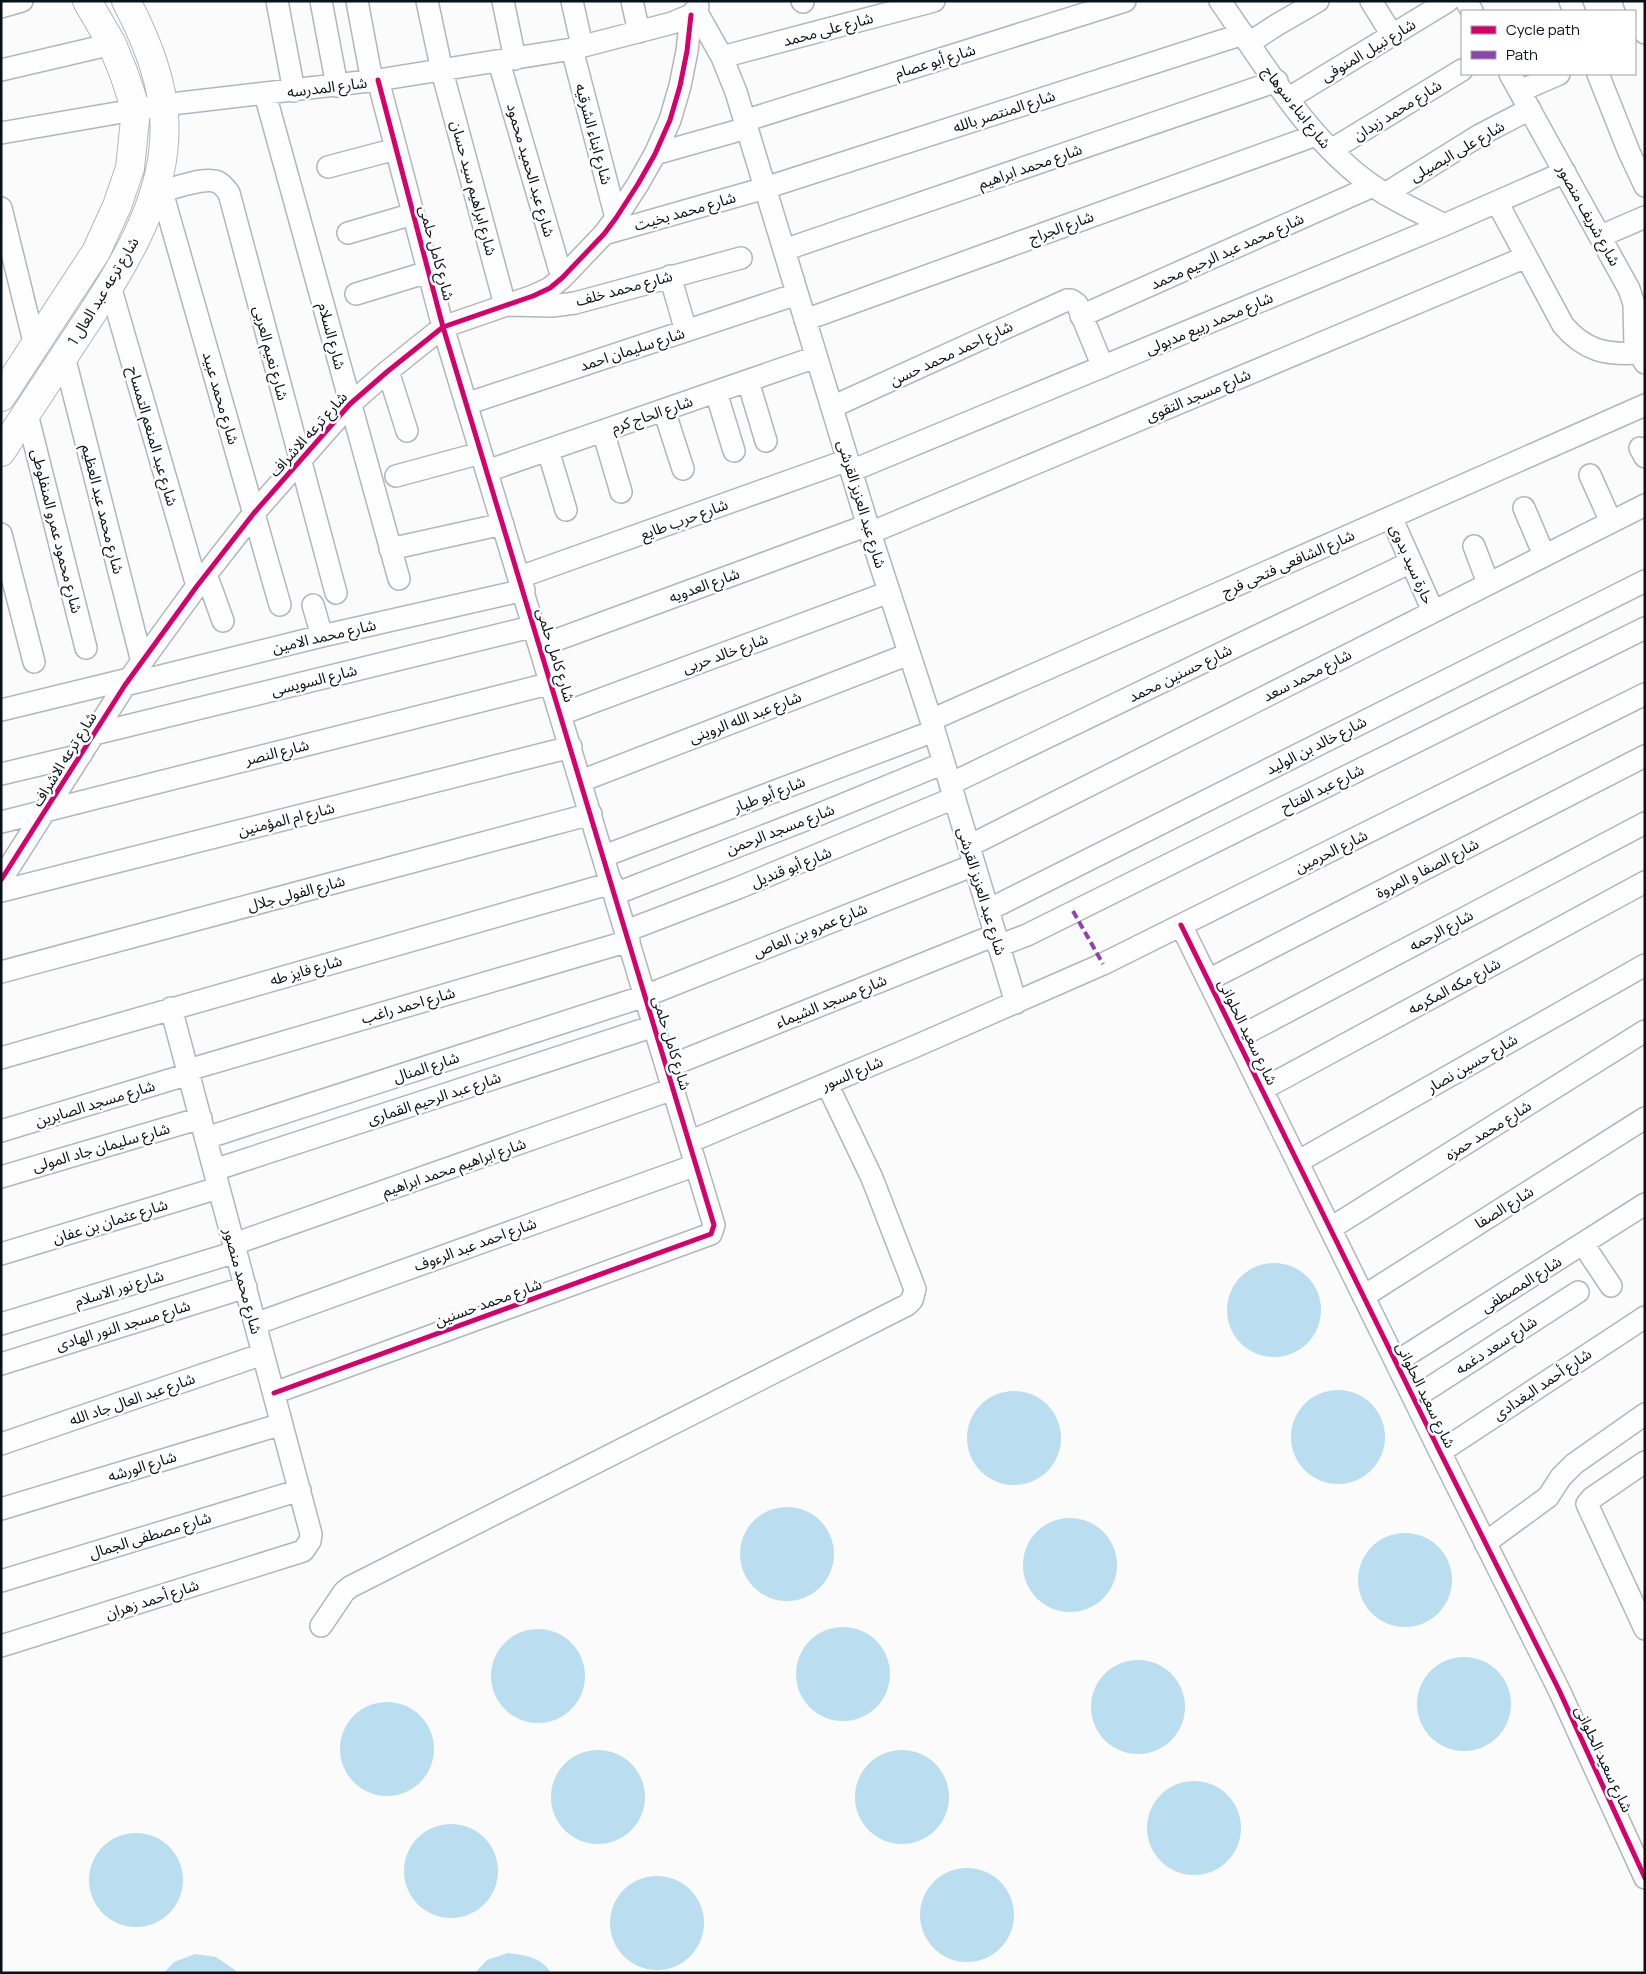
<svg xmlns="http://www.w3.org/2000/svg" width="1646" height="1974" viewBox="0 0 1646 1974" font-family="Manrope,'Noto Sans Arabic',sans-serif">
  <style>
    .water { fill: #badef0 }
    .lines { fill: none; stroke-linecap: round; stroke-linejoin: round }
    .street-casing { stroke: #b0b7bb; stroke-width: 24 }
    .secondary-casing { stroke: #b0b7bb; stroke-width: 30 }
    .street { stroke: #fefefe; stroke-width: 21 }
    .secondary { stroke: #fefefe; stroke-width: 28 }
    .quiet { stroke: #8e44ad; stroke-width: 4; stroke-dasharray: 8 4; stroke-linecap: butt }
    .cycleway-casing { stroke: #fff; stroke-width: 8 }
    .cycleway { stroke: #d6006c; stroke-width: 5 }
    .labels { text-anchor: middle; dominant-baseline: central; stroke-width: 5; stroke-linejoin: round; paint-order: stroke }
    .street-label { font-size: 15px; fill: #051219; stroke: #fff }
  </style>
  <rect width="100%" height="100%" fill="#fafbfa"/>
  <path class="water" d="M1227 1310a47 47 0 1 1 94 0a47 47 0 1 1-94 0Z
    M1291 1437a47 47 0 1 1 94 0a47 47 0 1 1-94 0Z
    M967 1438a47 47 0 1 1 94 0a47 47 0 1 1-94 0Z
    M740 1554a47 47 0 1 1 94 0a47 47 0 1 1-94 0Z
    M1023 1565a47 47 0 1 1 94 0a47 47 0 1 1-94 0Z
    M1358 1580a47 47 0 1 1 94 0a47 47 0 1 1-94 0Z
    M796 1674a47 47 0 1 1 94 0a47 47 0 1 1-94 0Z
    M491 1676a47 47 0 1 1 94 0a47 47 0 1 1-94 0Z
    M1417 1704a47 47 0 1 1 94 0a47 47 0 1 1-94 0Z
    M1091 1707a47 47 0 1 1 94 0a47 47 0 1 1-94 0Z
    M340 1749a47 47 0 1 1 94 0a47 47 0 1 1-94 0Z
    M855 1797a47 47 0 1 1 94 0a47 47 0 1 1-94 0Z
    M551 1797a47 47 0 1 1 94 0a47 47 0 1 1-94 0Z
    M1147 1828a47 47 0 1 1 94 0a47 47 0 1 1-94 0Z
    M404 1871a47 47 0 1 1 94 0a47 47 0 1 1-94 0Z
    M89 1880a47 47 0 1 1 94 0a47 47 0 1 1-94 0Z
    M920 1915a47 47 0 1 1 94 0a47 47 0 1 1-94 0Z
    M610 1923a47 47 0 1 1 94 0a47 47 0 1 1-94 0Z
    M508,1953C524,1955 542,1957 551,1973H475L487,1960Z
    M195,1954L216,1957L235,1970L237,1973H164L174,1962Z"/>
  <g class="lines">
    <g class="street-casing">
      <path id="street" d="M277,1L294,91
        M321,1L337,86
        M357,1L372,81
        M427,1L442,71L505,305L552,306L575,303L741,258
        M503,1L515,59
        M572,1L582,46
        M632,1L639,32
        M802,1L803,2
        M1220,1C1264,64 1309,142 1373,186C1395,201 1420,212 1444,225
        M1371,1L1392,35
        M1466,1L1472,11
        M1570,1L1574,11
        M1634,1L1645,33
        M1,7L22,1
        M696,11L722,57L736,92L870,533L931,720L1016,1003
        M1249,43L1275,26L1318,1
        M572,49L616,218
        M722,57L934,1
        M499,62L562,278
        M1,70L112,44
        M1510,74L1629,289L1634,304L1635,346L1645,363
        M1598,74L1629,152L1645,186
        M1520,91L1559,74
        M265,94L399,579
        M1289,98L1448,1
        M744,121L1125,1
        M1,133L163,105L378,80L572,49L672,23L691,15L698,7
        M1331,150L1462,70
        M655,154L747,128
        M328,167L396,149
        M162,192L280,605
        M153,194C169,190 199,178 214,181C221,182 225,188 229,193L336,593
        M1385,194L1480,135L1530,109
        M1497,202L1563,325C1585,351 1606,355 1638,353
        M1,208L35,346
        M348,233L413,214
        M604,234L765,188L1243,34
        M1601,236L1645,217
        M784,250L1277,81
        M670,276L686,331
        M110,286L197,586
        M356,294L428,272
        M1081,316L1373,186
        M805,320L1316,135
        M64,356L142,662
        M388,371L407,431
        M748,381L766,441
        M716,392L734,451
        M466,404L797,294
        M832,407L1067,300H1071L1077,304L1103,367
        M664,410L683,469
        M27,414L86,648
        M603,431L621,492
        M1640,448L1645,457
        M548,450L566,510
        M487,471L816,357
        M851,471L1444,225L1565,172
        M1590,475L1611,522
        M396,476L481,453
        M1524,508L1544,555
        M1391,517L1433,611
        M870,533L1526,257
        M1,534L34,662
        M1474,546L1488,583
        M390,549L503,524
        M206,574L223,621
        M520,577L848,460
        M313,605L322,636
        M540,646L868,525
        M125,685L322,636L524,590
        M1,710L129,679
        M561,714L889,592
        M931,720L1645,405
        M94,734L535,626
        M1,774L81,755
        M581,781L909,654
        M950,784L1411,562
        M1,822L552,683
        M969,846L1645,505
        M604,856L934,731
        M1,880L125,685L197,586L254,513L350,404L388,371L443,327L533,296L550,288L562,278L604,234L616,218L638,184L655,154L670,120L680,86L687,51L691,15
        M1,891L571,747
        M615,894L815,816L944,763
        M988,910L1645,581
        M1181,925L1440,1452L1559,1690L1645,1878
        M626,931L738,888L954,798
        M998,946L1027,935L1645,628
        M1,972L591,814
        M1208,980L1645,756
        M1237,1038L1645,823
        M1,1058L612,883
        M667,1067L995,935
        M188,1070L629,941
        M1263,1089L1645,882
        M1,1131L189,1074
        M206,1138L645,996L974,865
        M689,1142L916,1046L1103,964L1645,694
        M1299,1161L1645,965
        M214,1170L654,1026
        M1,1177L201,1118
        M1331,1228L1645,1031
        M234,1244L673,1089
        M1583,1244L1611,1286
        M1,1254L218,1188
        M1364,1296L1645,1118
        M1,1324L236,1252
        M255,1324L696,1165
        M1396,1362L1645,1204
        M1,1364L246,1287
        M274,1393L711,1234L714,1225L443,327L378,80
        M1414,1398L1578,1292
        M1,1444L263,1354
        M1440,1452L1645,1317
        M1645,1462L1592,1498L1587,1504L1645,1629
        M1,1509L282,1424
        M1485,1543L1548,1497L1561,1477L1574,1464L1645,1414
        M1,1581L300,1490
        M321,1626L344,1592L350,1587L907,1305L912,1300L915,1289L872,1178L827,1084
        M1,1646L303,1551L310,1541L311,1534L171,1008"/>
    </g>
    <g class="secondary-casing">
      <path id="secondary" d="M1,397L96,252L117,206L130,168L136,110L124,74L112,44L87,1
        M1,452C25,416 48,380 72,344C118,274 175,194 163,105C158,69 143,33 126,1"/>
    </g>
    <use href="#street" class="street"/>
    <use href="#secondary" class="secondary"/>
    <path class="quiet" d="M1073,911L1103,964"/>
    <g class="cycleway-casing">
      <path id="cycleway" d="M1,880L125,685L197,586L254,513L350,404L388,371L443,327L533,296L550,288L562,278L604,234L616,218L638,184L655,154L670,120L680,86L687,51L691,15
        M1181,925L1440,1452L1559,1690L1645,1878
        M274,1393L711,1234L714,1225L443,327L378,80"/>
    </g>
    <use href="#cycleway" class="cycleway"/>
  </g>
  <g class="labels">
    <g class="street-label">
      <text transform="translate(828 29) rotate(-15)">شارع على محمد</text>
      <text transform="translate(1368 50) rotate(-31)">شارع نبيل المنوفى</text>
      <text transform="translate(935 61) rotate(-17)">شارع أبو عصام</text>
      <text transform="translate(327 87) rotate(-7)">شارع المدرسه</text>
      <text transform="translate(1297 107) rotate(52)">شارع ابناء سوهاج</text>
      <text transform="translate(1397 110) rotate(-32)">شارع محمد زيدان</text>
      <text transform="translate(1004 111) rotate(-18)">شارع المنتصر بالله</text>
      <text transform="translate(594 134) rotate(75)">شارع ابناء الشرقيه</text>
      <text transform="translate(1457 151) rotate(-30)">شارع على البصيلى</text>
      <text transform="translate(1030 166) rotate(-19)">شارع محمد ابراهيم</text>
      <text transform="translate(531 170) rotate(74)">شارع عبد الحميد محمود</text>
      <text transform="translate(474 188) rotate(75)">شارع ابراهيم سيد حسان</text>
      <text transform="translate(685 211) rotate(-16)">شارع محمد بخيت</text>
      <text transform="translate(1589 215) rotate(61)">شارع شريف منصور</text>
      <text transform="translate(1061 227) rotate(-20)">شارع الجراج</text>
      <text transform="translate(1227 251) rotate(-24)">شارع محمد عبد الرحيم محمد</text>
      <text transform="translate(437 253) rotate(75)">شارع كامل حلمى</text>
      <text transform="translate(624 288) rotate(-15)">شارع محمد خلف</text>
      <text transform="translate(103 291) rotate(-59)">شارع ترعه عبد العال 1</text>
      <text transform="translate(1209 323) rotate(-23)">شارع محمد ربيع مدبولى</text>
      <text transform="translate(332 336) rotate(75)">شارع السلام</text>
      <text transform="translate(632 349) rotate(-18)">شارع سليمان احمد</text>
      <text transform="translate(271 353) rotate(75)">شارع نعيم العربى</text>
      <text transform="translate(951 353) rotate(-25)">شارع احمد محمد حسن</text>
      <text transform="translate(1198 395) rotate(-23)">شارع مسجد التقوى</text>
      <text transform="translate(221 398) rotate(74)">شارع محمد عبيد</text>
      <text transform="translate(652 414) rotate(-19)">شارع الحاج كرم</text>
      <text transform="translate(308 434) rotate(-48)">شارع ترعه الاشراف</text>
      <text transform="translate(153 436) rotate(74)">شارع عبد المنعم التمساح</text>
      <text transform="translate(862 504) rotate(73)">شارع عبد العزيز القرشى</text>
      <text transform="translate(103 509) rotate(76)">شارع محمد عبد العظيم</text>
      <text transform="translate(684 519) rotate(-20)">شارع حرب طايع</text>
      <text transform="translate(57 531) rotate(76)">شارع محمود عمرو المنفلوطى</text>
      <text transform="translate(1288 563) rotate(-24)">شارع الشافعى فتحى فرج</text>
      <text transform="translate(1412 564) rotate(66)">حارة سيد بدوى</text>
      <text transform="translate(704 585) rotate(-20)">شارع العدويه</text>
      <text transform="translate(324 636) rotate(-13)">شارع محمد الامين</text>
      <text transform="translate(725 653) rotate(-20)">شارع خالد حربى</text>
      <text transform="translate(556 655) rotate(73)">شارع كامل حلمى</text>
      <text transform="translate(1180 673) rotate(-26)">شارع حسنين محمد</text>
      <text transform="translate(1307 675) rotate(-27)">شارع محمد سعد</text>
      <text transform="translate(314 680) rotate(-14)">شارع السويسى</text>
      <text transform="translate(745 717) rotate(-21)">شارع عبد الله الروينى</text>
      <text transform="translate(1316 745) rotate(-27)">شارع خالد بن الوليد</text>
      <text transform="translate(277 752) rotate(-14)">شارع النصر</text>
      <text transform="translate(64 759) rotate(-58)">شارع ترعه الاشراف</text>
      <text transform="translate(1322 788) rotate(-26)">شارع عبد الفتاح</text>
      <text transform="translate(769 794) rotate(-21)">شارع أبو طيار</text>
      <text transform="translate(286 819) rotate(-14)">شارع ام المؤمنين</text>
      <text transform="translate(780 829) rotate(-21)">شارع مسجد الرحمن</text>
      <text transform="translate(1331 851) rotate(-26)">شارع الحرمين</text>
      <text transform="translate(791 867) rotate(-22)">شارع أبو قنديل</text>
      <text transform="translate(1427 868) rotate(-27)">شارع الصفا و المروة</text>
      <text transform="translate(982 891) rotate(73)">شارع عبد العزيز القرشى</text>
      <text transform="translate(296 893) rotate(-15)">شارع الفولى جلال</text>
      <text transform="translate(810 930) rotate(-22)">شارع عمرو بن العاص</text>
      <text transform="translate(1441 930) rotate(-28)">شارع الرحمه</text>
      <text transform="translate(306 970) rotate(-16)">شارع فايز طه</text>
      <text transform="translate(1454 986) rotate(-28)">شارع مكه المكرمه</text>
      <text transform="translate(831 1001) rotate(-22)">شارع مسجد الشيماء</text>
      <text transform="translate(408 1005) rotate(-16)">شارع احمد راغب</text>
      <text transform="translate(1248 1032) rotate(64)">شارع سعيد الحلوانى</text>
      <text transform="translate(672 1043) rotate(73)">شارع كامل حلمى</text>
      <text transform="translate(1472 1063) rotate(-30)">شارع حسين نصار</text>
      <text transform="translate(426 1067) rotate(-18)">شارع المنال</text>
      <text transform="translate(852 1073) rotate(-23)">شارع السور</text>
      <text transform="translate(434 1098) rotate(-18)">شارع عبد الرحيم القمارى</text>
      <text transform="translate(95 1103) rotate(-17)">شارع مسجد الصابرين</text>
      <text transform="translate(1488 1130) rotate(-32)">شارع محمد حمزه</text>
      <text transform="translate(101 1147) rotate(-16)">شارع سليمان جاد المولى</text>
      <text transform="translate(454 1167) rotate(-19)">شارع ابراهيم محمد ابراهيم</text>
      <text transform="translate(1504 1207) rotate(-32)">شارع الصفا</text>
      <text transform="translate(110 1221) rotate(-17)">شارع عثمان بن عفان</text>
      <text transform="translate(475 1244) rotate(-20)">شارع احمد عبد الرءوف</text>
      <text transform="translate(243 1281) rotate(75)">شارع محمد منصور</text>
      <text transform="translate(1521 1284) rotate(-32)">شارع المصطفى</text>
      <text transform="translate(119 1288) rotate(-17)">شارع نور الاسلام</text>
      <text transform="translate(488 1302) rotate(-20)">شارع محمد حسنين</text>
      <text transform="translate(123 1325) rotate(-17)">شارع مسجد النور الهادى</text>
      <text transform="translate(1496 1345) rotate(-33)">شارع سعد دغمه</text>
      <text transform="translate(1542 1384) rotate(-34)">شارع أحمد البغدادى</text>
      <text transform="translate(1426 1395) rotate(64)">شارع سعيد الحلوانى</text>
      <text transform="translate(132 1399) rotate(-19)">شارع عبد العال جاد الله</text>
      <text transform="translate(142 1466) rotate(-17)">شارع الورشه</text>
      <text transform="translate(150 1535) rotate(-17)">شارع مصطفى الجمال</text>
      <text transform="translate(152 1599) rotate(-18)">شارع أحمد زهران</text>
      <text transform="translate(1604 1759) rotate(65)">شارع سعيد الحلوانى</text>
    </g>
  </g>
  <rect width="1646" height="1974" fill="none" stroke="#051219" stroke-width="5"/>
  <rect x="1461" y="10" width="175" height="65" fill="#ffffff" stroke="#9ba0a3"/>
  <rect x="1471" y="26" width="25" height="8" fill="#d6006c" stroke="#9ba0a3"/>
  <text x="1506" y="35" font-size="15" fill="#051219">Cycle path</text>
  <rect x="1471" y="51" width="25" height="8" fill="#8e44ad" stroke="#9ba0a3"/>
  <text x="1506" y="60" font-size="15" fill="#051219">Path</text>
</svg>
